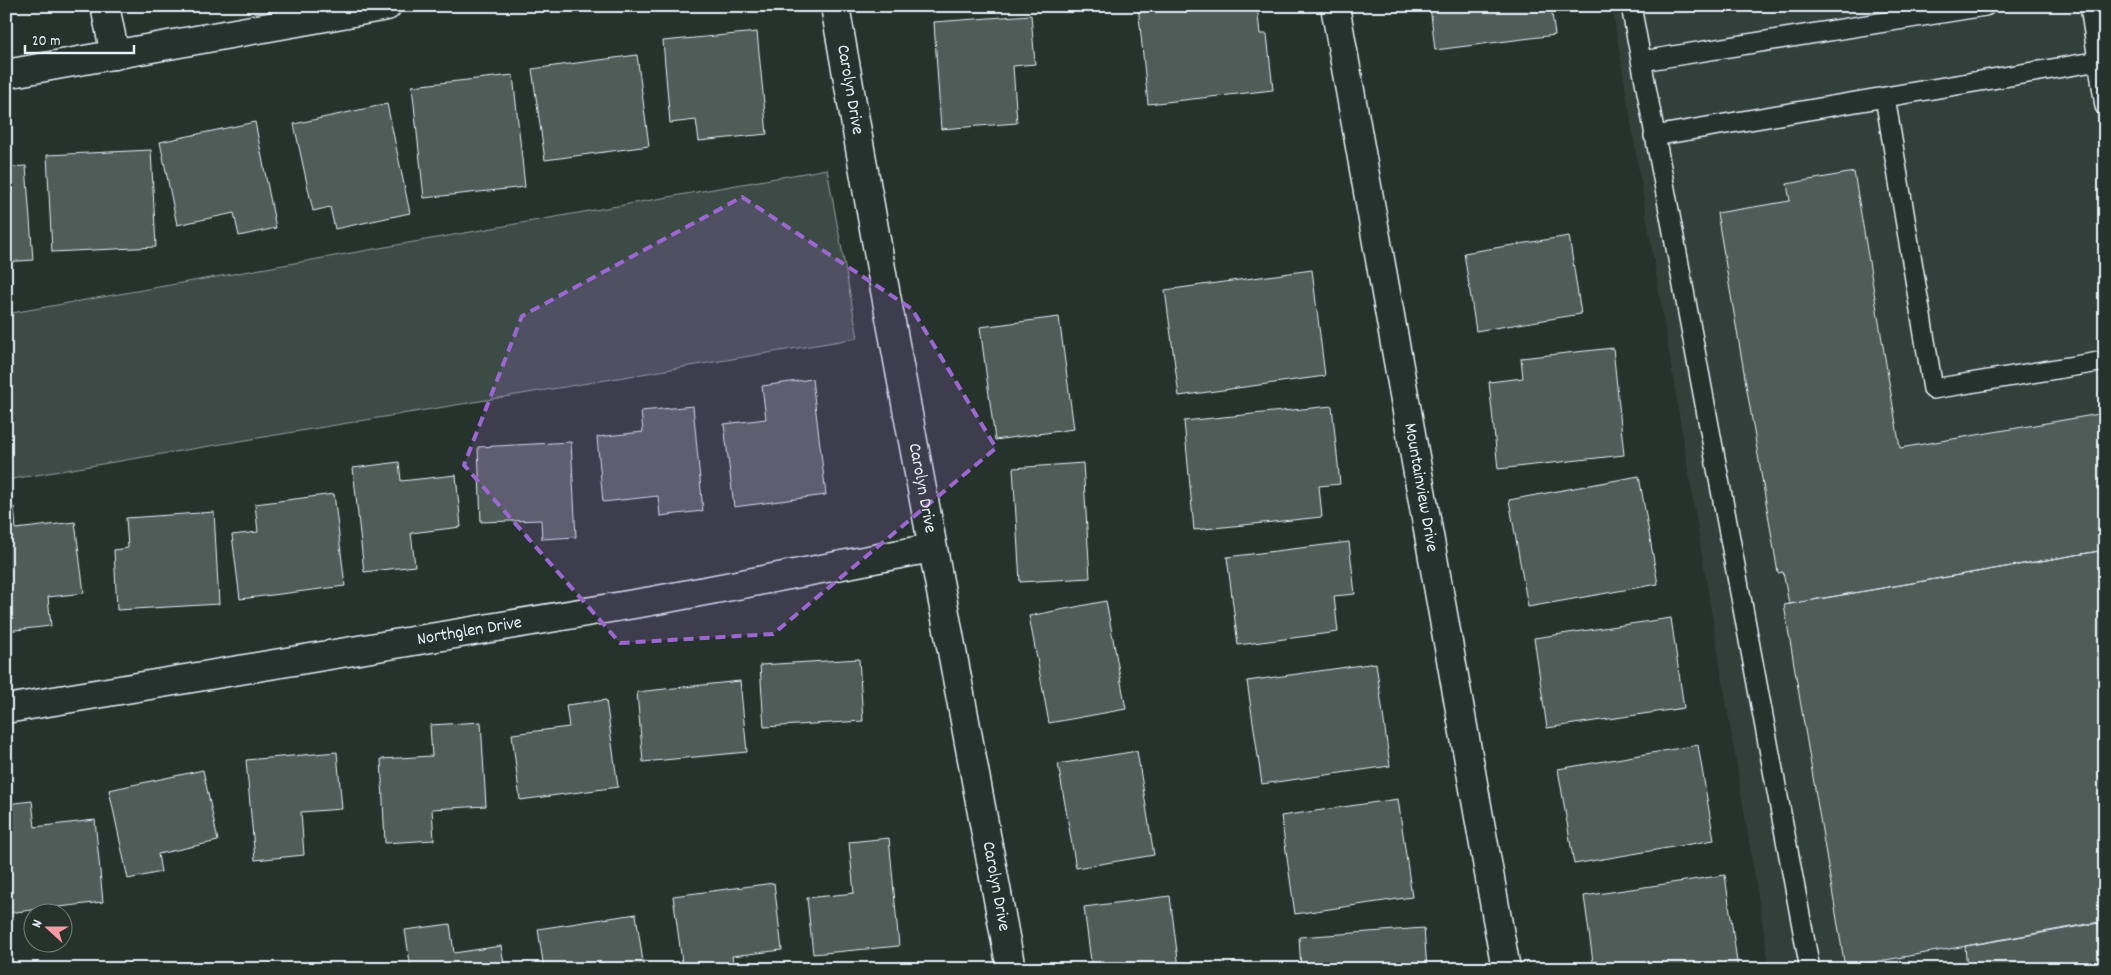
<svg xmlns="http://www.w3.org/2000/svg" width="2111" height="975" viewBox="0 0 2111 975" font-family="Dekko,sans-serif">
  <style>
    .built { fill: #333f3a }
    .green { fill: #3e4b47; stroke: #939ea0 }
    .building { fill: #505c59; stroke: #e8f1f8 }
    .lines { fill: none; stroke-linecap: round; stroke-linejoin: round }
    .service-casing { stroke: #e8f1f8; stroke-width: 22 }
    .minor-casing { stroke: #e8f1f8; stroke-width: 31 }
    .service { stroke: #26332d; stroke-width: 19 }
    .minor { stroke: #26332d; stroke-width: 28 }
    .marked { fill: #9c67d0; fill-opacity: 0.2; stroke: #9c67d0; stroke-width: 4; stroke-dasharray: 10 6; stroke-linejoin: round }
    .labels { text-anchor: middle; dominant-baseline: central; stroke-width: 4; stroke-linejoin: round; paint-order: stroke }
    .street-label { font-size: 18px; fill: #e8f1f8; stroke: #26332d }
  </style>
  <rect width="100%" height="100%" fill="#26332d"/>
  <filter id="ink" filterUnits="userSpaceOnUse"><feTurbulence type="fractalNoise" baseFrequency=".02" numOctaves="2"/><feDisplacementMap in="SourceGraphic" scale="10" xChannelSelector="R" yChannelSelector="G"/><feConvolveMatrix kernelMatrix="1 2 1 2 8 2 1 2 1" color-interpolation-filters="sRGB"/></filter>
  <g filter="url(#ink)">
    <path class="built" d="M1612,6H2105V969H1770Z"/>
    <path class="green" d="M827,169L858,338L6,480V314Z"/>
    <path class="building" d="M1138,6H1257L1260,34H1267L1273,90L1148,104Z
      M1430,6H1551L1555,35L1435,50Z
      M1031,15L1035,64L1013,66L1017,123L941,129L934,22Z
      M757,32L767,134L699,141L696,120L670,123L663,41Z
      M637,55L649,146L545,160L532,69Z
      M513,75L525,187L424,198L412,86Z
      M387,104L410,213L335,229L330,207L313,211L294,124Z
      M255,122L276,228L239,236L234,213L177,225L160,142Z
      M151,150L156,247L52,252L47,155Z
      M26,166L33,260L6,262V167Z
      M1854,172L1900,448L2105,413V550L1789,604L1783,572L1778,573L1717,213L1790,201L1787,184Z
      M1569,236L1581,314L1476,331L1464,253Z
      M1312,270L1325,376L1179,396L1165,290Z
      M1059,317L1074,429L995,440L980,327Z
      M1613,348L1624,455L1498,469L1489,382L1523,378L1521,358Z
      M812,379L826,495L734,507L724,424L766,419L762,386Z
      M693,406L703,511L660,516L658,496L603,502L597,437L643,432L641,411Z
      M1332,406L1340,484L1319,486L1322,517L1194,530L1184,421Z
      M571,442L576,537L542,539L541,520L481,522L478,447Z
      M399,462L401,481L456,475L461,527L411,533L415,566L364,572L353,468Z
      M1083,463L1090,578L1020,582L1013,468Z
      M1639,476L1658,584L1528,607L1509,500Z
      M334,494L345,586L240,599L232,535L258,532L255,504Z
      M14,507L16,529L75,522L84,593L48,597L51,626L6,631V508Z
      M214,512L219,604L117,610L114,550L128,548L126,518Z
      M1349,542L1355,594L1334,596L1338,632L1238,645L1227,557Z
      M2105,550V922L1845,967L1784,605Z
      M1106,601L1126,709L1049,723L1029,616Z
      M1671,618L1684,708L1547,728L1534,638Z
      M859,659L863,721L764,727L760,665Z
      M1376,663L1390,766L1262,784L1247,681Z
      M740,681L747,752L643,762L637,692Z
      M606,700L618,787L520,800L512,734L569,727L566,705Z
      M481,722L486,806L432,809L434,840L385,843L381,759L432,756L430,725Z
      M1698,745L1714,840L1574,864L1558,769Z
      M1137,751L1154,855L1076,868L1058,764Z
      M337,752L342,809L301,812L304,855L255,860L246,760Z
      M203,770L218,841L158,854L161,872L128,879L109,790Z
      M1398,799L1412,897L1295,914L1281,816Z
      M32,801L35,827L95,820L103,902L6,913V804Z
      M889,838L899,946L813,954L807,898L854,893L849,842Z
      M1725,875L1738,969H1594L1584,896Z
      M774,883L782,950L732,956L734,969H683L673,896Z
      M1170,896L1179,968L1092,969L1084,907Z
      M636,914L644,969H544L538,929Z
      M2099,922L2102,969H1967L1965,946Z
      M450,924L454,953L501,946L505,969H411L405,930Z
      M1424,928L1427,969H1301L1299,937Z
      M190,965L191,969H166Z"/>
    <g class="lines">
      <g class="service-casing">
        <path id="service" d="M1631,6L1810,969
          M2090,6L2105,106
          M1642,61L1985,6
          M1885,97L1933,389L2105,361
          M1654,136L2105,60"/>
      </g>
      <g class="minor-casing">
        <g id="minor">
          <path d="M105,6L115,55"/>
          <path id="s1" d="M835,6L882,274L1011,969"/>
          <path id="s2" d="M1335,6L1506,969"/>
          <path d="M6,74L387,6"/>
          <path id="s3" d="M6,709L652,601L932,548"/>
        </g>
      </g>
      <use href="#service" class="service"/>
      <use href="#minor" class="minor"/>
    </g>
  </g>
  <path class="marked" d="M742,197L912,309L996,448L773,634L620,643L464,465L522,316Z"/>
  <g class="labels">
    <g class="street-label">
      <text stroke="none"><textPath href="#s1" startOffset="85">Carolyn Drive</textPath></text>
      <text stroke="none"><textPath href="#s2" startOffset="489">Mountainview Drive</textPath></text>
      <text stroke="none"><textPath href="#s1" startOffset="490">Carolyn Drive</textPath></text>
      <text stroke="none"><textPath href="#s3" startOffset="470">Northglen Drive</textPath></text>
      <text stroke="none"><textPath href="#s1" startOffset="895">Carolyn Drive</textPath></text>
    </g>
  </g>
  <rect width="2111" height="975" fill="none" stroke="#26332d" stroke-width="25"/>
  <rect x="12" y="12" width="2086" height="950" fill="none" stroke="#e8f1f8" stroke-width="2" filter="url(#ink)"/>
  <g transform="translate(48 928) rotate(291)"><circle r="24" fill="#26332d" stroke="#747f7e"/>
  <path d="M0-4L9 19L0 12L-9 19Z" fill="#ff9aa2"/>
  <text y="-8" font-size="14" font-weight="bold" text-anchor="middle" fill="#e8f1f8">N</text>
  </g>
  <path d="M25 45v8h109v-8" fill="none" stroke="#e8f1f8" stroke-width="2.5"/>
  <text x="32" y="45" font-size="15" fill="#e8f1f8" stroke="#26332d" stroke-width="4" paint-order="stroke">20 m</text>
</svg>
